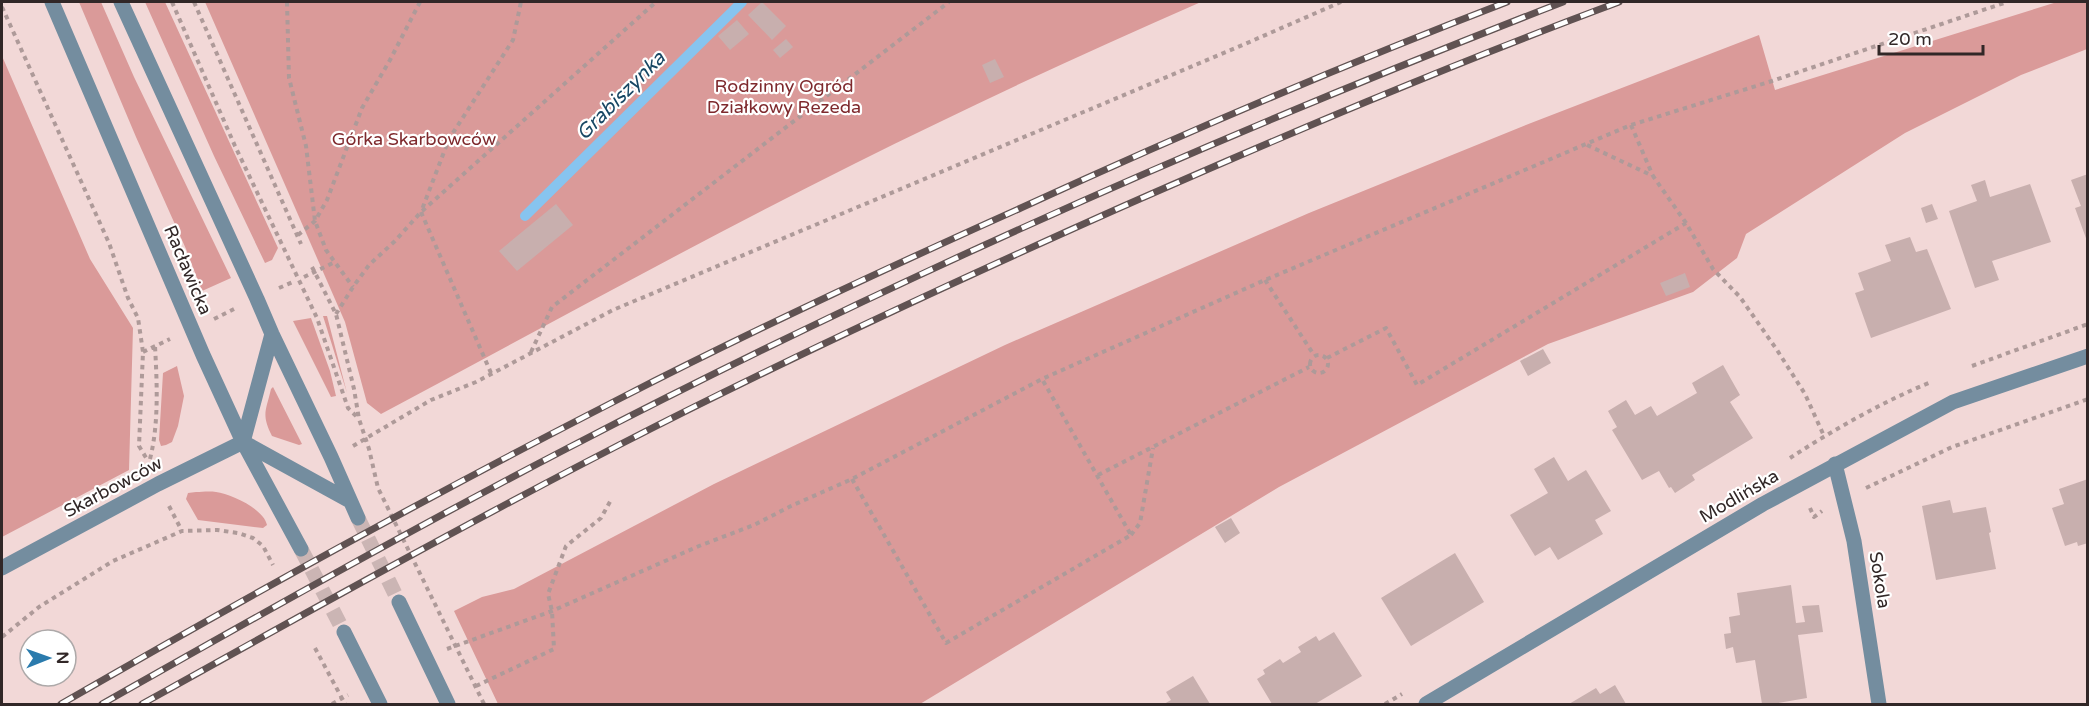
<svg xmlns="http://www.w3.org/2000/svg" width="2089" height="706" viewBox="0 0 2089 706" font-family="'Varela Round',sans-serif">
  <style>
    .green { fill: #da9a99 }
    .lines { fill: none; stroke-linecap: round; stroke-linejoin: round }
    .stream { stroke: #87c4ef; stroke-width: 10 }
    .building { fill: #c8afae }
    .minor-tunnel { stroke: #cbb5b4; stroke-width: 15; stroke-dasharray: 15 8; stroke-linecap: butt }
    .path { stroke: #ae9a99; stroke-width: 4; stroke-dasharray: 4.5 4.5; stroke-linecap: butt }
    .minor { stroke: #748d9f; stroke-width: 15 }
    .rail-casing { stroke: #605252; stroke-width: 7 }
    .rail { stroke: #fff; stroke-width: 4.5; stroke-dasharray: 14; stroke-linecap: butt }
    .labels { text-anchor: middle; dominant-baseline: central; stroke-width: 4.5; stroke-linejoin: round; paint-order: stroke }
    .park-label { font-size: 18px; fill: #7e292d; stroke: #fff }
    .street-label { font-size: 18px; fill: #312727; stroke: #fff }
    .water-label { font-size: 20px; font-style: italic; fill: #184764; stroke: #fff }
  </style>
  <rect width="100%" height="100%" fill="#f2d8d7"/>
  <path class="green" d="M79,2H101L134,77L231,278L202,291L186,249L136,137Z
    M145,2H165L278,248L272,260L265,263L214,156Z
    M205,2H1201C1084,53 968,107 854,164C694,244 538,330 381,414L367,403L345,322Z
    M2057,2H2087V49L2021,75L1905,133L1746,234L1737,258L1693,292L1548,344L1279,487L920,704H498L454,611L482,597L514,589L714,484L1005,345L1309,213L1531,123L1759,35L1775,90Z
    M2,56L90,259L133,328L129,470L2,537Z
    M323,316H327L347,393Z
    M311,318L330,371L336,396L331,397L293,321Z
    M177,366L184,396L178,426L172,442L166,445L161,446L159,440L163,373Z
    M273,387L302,444L299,445L272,436C261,414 266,411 271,389Z
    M196,492C202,492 209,491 216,492C231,494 264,509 267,525L263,528L198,520L186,499L188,493Z"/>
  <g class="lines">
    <path class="stream" d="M525,216L742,2"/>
  </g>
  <path class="building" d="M762,2L786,26L772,40L748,15Z
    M737,20L749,34L730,50L718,36Z
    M786,39L793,47L780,58L773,50Z
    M995,59L1004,77L990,83L982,65Z
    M2088,174V241H2087L2075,208L2081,206L2071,180Z
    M1985,180L1990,197L2030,184L2051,242L1992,261L1999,280L1975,288L1949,211L1977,201L1971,185Z
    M556,204L573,225L517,271L499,251Z
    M1932,204L1938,219L1926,223L1921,208Z
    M1910,237L1916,252L1927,249L1951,309L1871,338L1855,293L1864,290L1858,273L1891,261L1885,245Z
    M1685,273L1690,287L1666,296L1660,283Z
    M1543,349L1551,363L1528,376L1520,361Z
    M1723,365L1740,395L1730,402L1753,438L1692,475L1695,480L1675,493L1671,487L1669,488L1659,471L1642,480L1612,430L1617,427L1608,411L1626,400L1635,415L1651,406L1657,416L1697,393L1692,383Z
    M1554,457L1568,481L1586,470L1611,511L1595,520L1603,534L1558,560L1550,547L1535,556L1510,515L1548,493L1534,469Z
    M2088,479V543L2078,546L2077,542L2065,546L2052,508L2064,504L2059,489Z
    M1950,500L1953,513L1986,507L1991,532L1989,533L1996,569L1936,580L1922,506Z
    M1231,518L1240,533L1225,543L1215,527Z
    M1455,553L1484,602L1411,646L1381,598Z
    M1791,585L1796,623L1805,622L1802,606L1819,605L1823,632L1798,635L1807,698L1773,704H1762L1755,660L1736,663L1733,647L1726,649L1724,634L1731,633L1729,617L1740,615L1737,593Z
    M1334,632L1362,676L1315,704H1272L1257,679L1265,674L1263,670L1280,659L1283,663L1301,652L1298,647L1316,636L1319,641Z
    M1193,676L1210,704H1164L1171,700L1166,692Z
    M1615,685L1626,704H1569L1596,688L1600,694Z"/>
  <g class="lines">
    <path class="minor-tunnel" d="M358,518L399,602
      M301,549L344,632"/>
    <path class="path" d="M172,2L235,146L317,318L348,408L359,419
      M194,2L301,244
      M287,2L289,78L306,146L315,221L326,250L353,287
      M2,7L109,243L128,298L138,318L143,352L139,446L148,461
      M1631,125L1653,176
      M1587,145L1653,176L1686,223L1713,269L1740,297L1777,350L1805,394L1824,436
      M298,235L315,221L327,200L362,108L390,60L420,2
      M312,267L336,314L354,389L359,419L369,449L378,488L484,704
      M304,277L335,262
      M1265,280L1314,355
      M279,288L293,282
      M336,314L353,287L369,265L395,241L421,212L656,2
      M214,319L234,309
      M143,352L170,339
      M531,352L552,307L949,2
      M1310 364a9 9 0 1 1 18 0a9 9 0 1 1-18 0Z
      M1327,358L1386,328L1417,385L1686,223
      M1972,366L2088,324
      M491,373L421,212L449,139L513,40L521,2
      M353,446L431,400L476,382L613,310L1238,47L1341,2
      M1790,458C1833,430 1884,401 1931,382
      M150,459C159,423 157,383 155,346
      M1098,475L1309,367
      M852,479L946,643L1131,535L1042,379
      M1866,488L1952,447L2088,399
      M169,506L182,531
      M1810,508L1814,517L1822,511
      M1131,535L1140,523L1153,448
      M2,637L39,607L113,561L182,531L217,530L238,533L253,538L263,546L273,565
      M315,648L345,704
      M447,649L552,611L699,546L754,525L791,506L852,479L1042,379L1265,280L1631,125L1772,81L2007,2
      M476,686L554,649L552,611L548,594L566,546L601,518L612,498
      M332,704L348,695
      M1385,704L1402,694"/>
    <path class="minor" d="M52,2L203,355L243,442L301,549
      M121,2L257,299L272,334L331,457L358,518
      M243,442L350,501
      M1835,464L1854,541L1879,704
      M2,568L158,484L243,442L272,334
      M399,602L448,704
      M344,632L380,704
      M1426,704L1763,504L1953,402L2088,356"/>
    <g class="rail-casing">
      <path id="rail" d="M61,704C245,598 431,495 621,398C753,330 887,268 1023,207C1182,134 1343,65 1507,2
        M102,704C256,617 410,530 566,449C889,281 1224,133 1563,2
        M142,704C300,616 458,528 619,445C782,361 949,284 1117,209C1283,136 1449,65 1619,2"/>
    </g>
    <use href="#rail" class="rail"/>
  </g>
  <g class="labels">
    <g class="park-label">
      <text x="784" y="86">Rodzinny Ogród<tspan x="784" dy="21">Działkowy Rezeda</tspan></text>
      <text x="414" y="139">Górka Skarbowców</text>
    </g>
    <g class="street-label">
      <text transform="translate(188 270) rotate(67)">Racławicka</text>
      <text transform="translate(113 487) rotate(-28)">Skarbowców</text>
      <text transform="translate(1739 496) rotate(-30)">Modlińska</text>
      <text transform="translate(1880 580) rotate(81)">Sokola</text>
    </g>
    <g class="water-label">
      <text transform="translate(621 96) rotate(-45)">Grabiszynka</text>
    </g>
  </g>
  <rect width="2089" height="706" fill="none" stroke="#312727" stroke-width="6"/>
  <g transform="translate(48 658) rotate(89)"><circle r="28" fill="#ffffff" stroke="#ada9a9" stroke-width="1.5"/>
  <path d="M0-4.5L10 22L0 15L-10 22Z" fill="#2b7bad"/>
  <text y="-9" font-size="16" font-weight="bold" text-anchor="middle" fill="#312727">N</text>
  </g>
  <path d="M1879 45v9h104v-9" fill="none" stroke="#312727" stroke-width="3"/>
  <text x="1888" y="45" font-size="18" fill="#312727" stroke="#ffffff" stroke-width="4.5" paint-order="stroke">20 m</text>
</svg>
